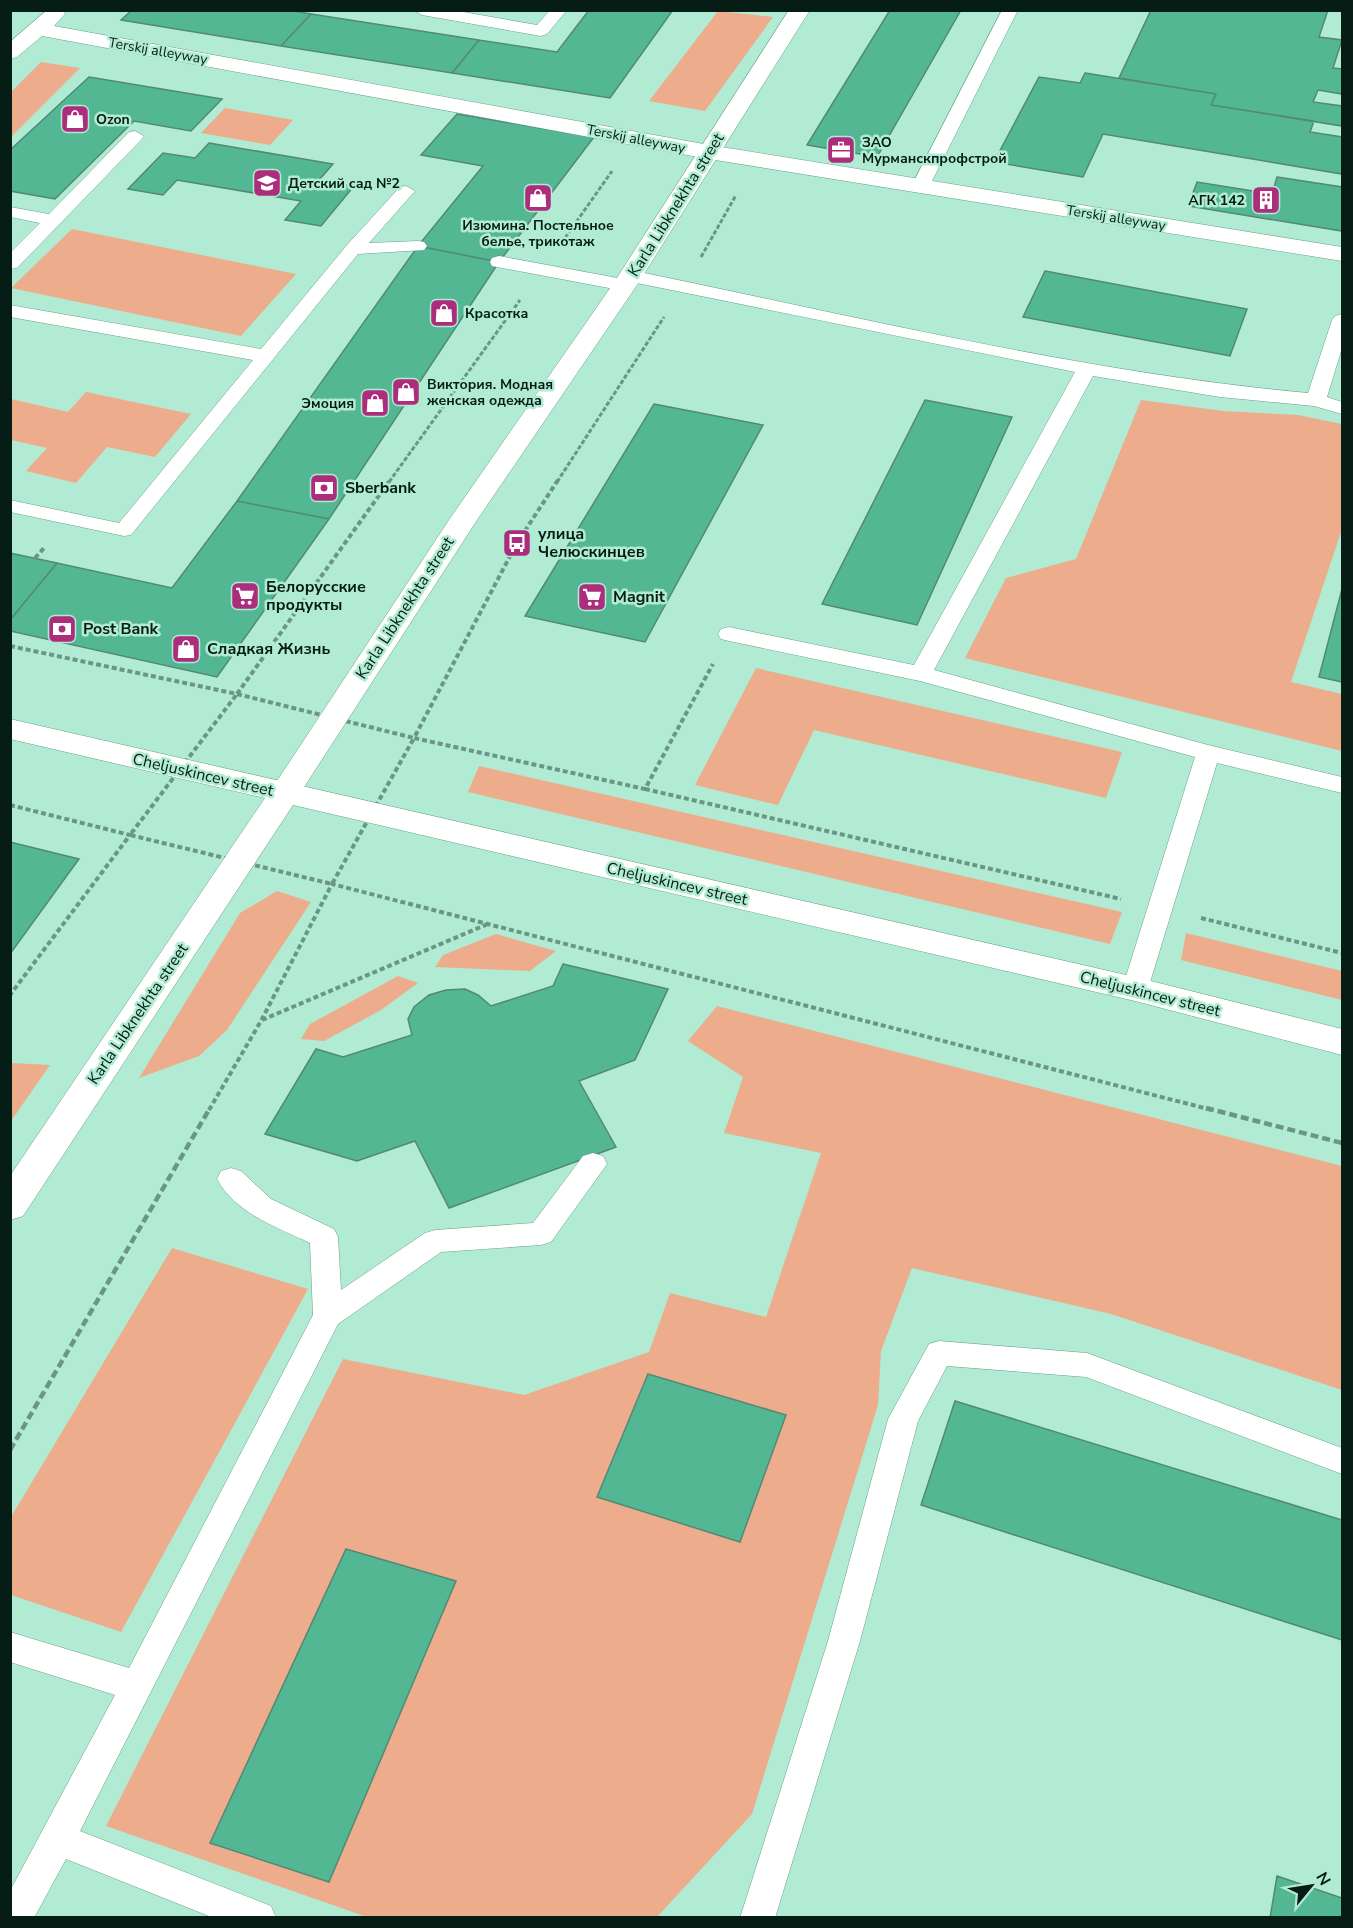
<svg xmlns="http://www.w3.org/2000/svg" width="1353" height="1928" viewBox="0 0 1353 1928" font-family="'Nunito Sans',sans-serif">
  <style>
    .green { fill: #edac8c }
    .building { fill: #54b794; stroke: #528974; stroke-width: 1.5 }
    .lines { fill: none; stroke-linecap: round; stroke-linejoin: round }
    .lane-casing { stroke: #69a18b; stroke-width: 1 }
    .street-casing { stroke: #69a18b; stroke-width: 1 }
    .secondary-casing { stroke: #69a18b; stroke-width: 1 }
    .primary-casing { stroke: #69a18b; stroke-width: 1 }
    .path-far2 { stroke: #6b9685; stroke-width: 3; stroke-dasharray: 4.5 2; stroke-linecap: butt }
    .path-far1 { stroke: #6b9685; stroke-width: 4; stroke-dasharray: 5 3; stroke-linecap: butt }
    .path { stroke: #6b9685; stroke-width: 4.5; stroke-dasharray: 8 4; stroke-linecap: butt }
    .lane { fill: #fff; fill-rule: evenodd }
    .street { fill: #fff; fill-rule: evenodd }
    .secondary { fill: #fff; fill-rule: evenodd }
    .primary { fill: #fff; fill-rule: evenodd }
    .labels { text-anchor: middle; dominant-baseline: central; stroke-width: 5; stroke-linejoin: round; paint-order: stroke }
    .far-street-label { font-size: 14px; fill: #061d15; stroke: #b1ebd3 }
    .far-poi-label { font-size: 14px; font-weight: bold; fill: #061d15; stroke: #b1ebd3; text-anchor: start }
    .street-label { font-size: 16px; fill: #061d15; stroke: #b1ebd3 }
    .poi-label { font-size: 16px; font-weight: bold; fill: #061d15; stroke: #b1ebd3; text-anchor: start }
  </style>
  <rect width="100%" height="100%" fill="#b1ebd3"/>
  <path class="green" d="M718,11L773,17L705,111L649,101Z
    M41,62L80,68L11,137V92Z
    M225,108L293,120L270,145L201,133Z
    M72,229L296,274L241,336L11,288Z
    M86,392L191,414L155,457L107,447L76,483L26,471L47,448L11,440V399L68,412Z
    M1141,400L1223,411L1298,415L1342,424V529L1291,682L1342,694V751L965,658L1006,578L1076,559Z
    M756,668L1122,752L1106,798L814,730L778,805L695,785Z
    M479,766L1122,912L1110,944L468,792Z
    M277,891L311,902L227,1030L199,1056L139,1078L240,913Z
    M1186,933L1342,971V1000L1181,960Z
    M496,934L556,951L530,971L435,967L443,955Z
    M398,976L418,983L381,1010L324,1041L301,1039L310,1024Z
    M717,1006L1342,1166V1390L1111,1314L912,1268L881,1351L878,1405L752,1814L657,1917H367L106,1826L343,1359L524,1395L649,1352L670,1293L766,1317L821,1153L724,1133L743,1077L688,1041Z
    M11,1063L50,1065L11,1121L10,1063Z
    M172,1248L308,1289L121,1632L11,1595V1517Z"/>
  <path class="building" d="M132,10H289L311,14L281,46L121,20Z
    M589,10H673L610,98L452,73L479,40L557,52Z
    M890,10H961L877,157L807,145Z
    M1151,10H1328L1319,37L1342,40L1333,68L1342,69V94L1318,90L1313,102L1342,106V126L1211,105L1216,94L1119,78Z
    M311,14L479,40L452,73L281,46Z
    M1085,73L1216,94L1211,105L1314,121L1310,132L1342,137V174L1103,134L1083,177L994,162L1039,77L1080,83Z
    M89,77L222,99L191,131L134,121L55,199L10,191V150Z
    M457,114L594,137L499,262L418,246L483,166L421,155Z
    M209,143L333,164L319,180L354,186L321,226L285,220L301,201L177,180L163,195L128,189L163,153L195,158Z
    M1277,177L1342,187V231L1188,206L1197,182L1272,194Z
    M418,246L499,262L329,519L237,501Z
    M1045,271L1247,309L1230,356L1023,317Z
    M925,400L1012,417L917,625L822,604Z
    M654,404L763,425L645,642L525,616Z
    M237,501L329,519L217,677L10,631V620L57,563L172,588Z
    M10,553L57,563L10,620Z
    M1342,589V682L1319,677Z
    M10,842L79,859L10,954Z
    M563,964L668,989L635,1060L579,1081L616,1147L449,1208L415,1141L357,1161L265,1134L316,1049L343,1057L412,1035L408,1019L414,1007L429,995L446,990L465,989L478,995L491,1006L553,986Z
    M648,1374L786,1415L740,1542L597,1497Z
    M955,1401L1342,1520V1640L921,1505Z
    M346,1549L456,1581L329,1882L210,1843Z
    M1277,1876L1342,1898V1918H1270Z"/>
  <g class="lines">
    <g class="lane-casing">
      <path id="lane" d="M414,10H452L537,25L550,10H567L547,34L541,36L422,15Z
        M1002,10H1018L929,187L926,191H914L911,187Z
        M135,131L144,136L141,140L17,268L10,269V253L40,223L10,217V207L49,214L129,132Z
        M406,186L415,191L369,243L418,241L424,242L427,246L424,250L358,254L131,535L124,536L10,512V500L119,523L253,360L10,317V305L261,349L347,245L400,187Z
        M499,256L623,279L621,276L623,272L630,270C855,316 1080,372 1308,393L1332,320L1335,316L1342,314V348L1327,397L1342,402V414L1314,406L1220,397L1093,376L934,670L1208,745L1342,777V793L1217,763L1148,989L1144,996L1135,999L1126,996L1122,989L1195,757L920,681L729,641L721,639L718,634L721,629L729,627L914,665L1075,372L632,282L634,285L632,289L625,291L492,266L490,262L492,258Z
        M593,1153L603,1156L607,1164L551,1242L541,1245L441,1252L338,1324L80,1831L271,1906L276,1918H214L66,1859L34,1918H10V1891L115,1695L10,1662V1632L129,1668L313,1315L310,1243C277,1227 235,1213 217,1179L221,1171L231,1168L241,1171L271,1199L334,1229L338,1237L341,1290L425,1233L435,1230L533,1223L583,1156Z
        M939,1341L1087,1353L1342,1448V1474L1086,1377L947,1366L918,1421L860,1641L775,1918H740L828,1641L888,1419L929,1344Z"/>
    </g>
    <g class="street-casing">
      <path id="street" d="M47,10H63L65,14L54,26L709,145L1342,247V261L709,159L42,36L17,57L10,59V42Z"/>
    </g>
    <g class="secondary-casing">
      <path id="secondary" d="M789,10H810L637,285L477,520L295,801L284,805L273,801L269,794L273,787L449,520L613,284Z"/>
    </g>
    <g class="primary-casing">
      <path id="primary" d="M10,719L1135,977L1342,1029V1055L1135,1001L293,805L23,1216L10,1220V1176L265,798L10,739Z"/>
    </g>
    <path class="path-far2" d="M565,238L612,171
      M701,257L736,195
      M389,482L520,300
      M557,482L664,317"/>
    <path class="path-far1" d="M558,480L517,543L414,738L645,789L713,664
      M35,558L44,548
      M10,646L237,694L390,480
      M237,694L414,738L332,884L130,835Z
      M645,789L1121,899
      M10,805L130,835L10,995
      M1201,918L1342,953
      M262,1020L490,923
      M209,1110L261,1021L332,884L1212,1110"/>
    <path class="path" d="M1206,1108L1342,1143
      M10,1450L210,1108"/>
    <use href="#lane" class="lane"/>
    <use href="#street" class="street"/>
    <use href="#secondary" class="secondary"/>
    <use href="#primary" class="primary"/>
  </g>
  <defs>
    <g id="shop-square" transform="scale(1.5)"><rect x="-9" y="-9" width="18" height="18" rx="4" fill="#ac2d7b" stroke="#b1ebd3"/><path d="M-5-2.5h2.3a2.7 3.5 0 0 1 5.4 0H5L5.5 6h-11ZM-1.5-2.5h3a1.5 2.3 0 0 0-3 0Z" fill="#fff"/></g>
    <g id="office-square" transform="scale(1.5)"><rect x="-9" y="-9" width="18" height="18" rx="4" fill="#ac2d7b" stroke="#b1ebd3"/><path d="M-6-3h4V-5.5h4V-3h4V5H-6ZM-1-4.5V-3h2v-1.5ZM-6 0V1H6V0Z" fill="#fff"/></g>
    <g id="school-square" transform="scale(1.5)"><rect x="-9" y="-9" width="18" height="18" rx="4" fill="#ac2d7b" stroke="#b1ebd3"/><path d="M0-5L7-2L0 1L-7-2ZM-4 1L0 2.5L4 1V4Q0 6-4 4Z" fill="#fff"/></g>
    <g id="building-square" transform="scale(1.5)"><rect x="-9" y="-9" width="18" height="18" rx="4" fill="#ac2d7b" stroke="#b1ebd3"/><path d="M-4-6H4V6H1V3H-1V6H-4ZM-2.5-4.3h1.7v1.8h-1.7ZM.8-4.3h1.7v1.8H.8ZM-2.5-1h1.7V.8h-1.7ZM.8-1h1.7V.8H.8Z" fill="#fff"/></g>
    <g id="bank-square" transform="scale(1.5)"><rect x="-9" y="-9" width="18" height="18" rx="4" fill="#ac2d7b" stroke="#b1ebd3"/><path d="M-6-4H6V4H-6ZM0-2.3a2.3 2.3 0 1 0 0 4.6a2.3 2.3 0 1 0 0-4.6Z" fill="#fff"/></g>
    <g id="bus-square" transform="scale(1.5)"><rect x="-9" y="-9" width="18" height="18" rx="4" fill="#ac2d7b" stroke="#b1ebd3"/><path d="M-5-6H5V4H4V6H2V4H-2V6H-4V4H-5ZM-3.5-4V0h7V-4ZM-3.5 1.2v1.5H-2V1.2ZM2 1.2v1.5H3.5V1.2Z" fill="#fff"/></g>
    <g id="supermarket-square" transform="scale(1.5)"><rect x="-9" y="-9" width="18" height="18" rx="4" fill="#ac2d7b" stroke="#b1ebd3"/><path d="M-6-5.5h2.5l.6 2H6L4.5 2H-2.5L-4.4-4H-6ZM-1.5 3.2a1.3 1.3 0 1 0 .1 0ZM3 3.2a1.3 1.3 0 1 0 .1 0Z" fill="#fff"/></g>
  </defs>
  <g fill-rule="evenodd">
    <use href="#shop-square" x="75" y="119"/>
    <use href="#office-square" x="841" y="150"/>
    <use href="#school-square" x="267" y="183"/>
    <use href="#shop-square" x="538" y="198"/>
    <use href="#building-square" x="1266" y="200"/>
    <use href="#shop-square" x="444" y="313"/>
    <use href="#shop-square" x="406" y="392"/>
    <use href="#shop-square" x="375" y="403"/>
    <use href="#bank-square" x="324" y="488"/>
    <use href="#bus-square" x="517" y="543"/>
    <use href="#supermarket-square" x="245" y="596"/>
    <use href="#supermarket-square" x="592" y="597"/>
    <use href="#bank-square" x="62" y="629"/>
    <use href="#shop-square" x="186" y="649"/>
  </g>
  <g class="labels">
    <g class="far-street-label">
      <text transform="translate(158 51) rotate(10)">Terskij alleyway</text>
      <text transform="translate(636 139) rotate(11)">Terskij alleyway</text>
      <text transform="translate(1116 218) rotate(9)">Terskij alleyway</text>
    </g>
    <g class="far-poi-label">
      <text x="96" y="119">Ozon</text>
      <text x="862" y="142">ЗАО<tspan x="862" dy="16">Мурманскпрофстрой</tspan></text>
      <text x="288" y="183">Детский сад №2</text>
      <text x="1245" y="200" text-anchor="end">АГК 142</text>
      <text x="538" y="225" text-anchor="middle">Изюмина. Постельное<tspan x="538" dy="16">белье, трикотаж</tspan></text>
      <text x="465" y="313">Красотка</text>
      <text x="427" y="384">Виктория. Модная<tspan x="427" dy="16">женская одежда</tspan></text>
      <text x="354" y="403" text-anchor="end">Эмоция</text>
    </g>
    <g class="street-label">
      <text transform="translate(676 205) rotate(-58)">Karla Libknekhta street</text>
      <text transform="translate(405 608) rotate(-57)">Karla Libknekhta street</text>
      <text transform="translate(203 775) rotate(13)">Cheljuskincev street</text>
      <text transform="translate(677 884) rotate(13)">Cheljuskincev street</text>
      <text transform="translate(1150 994) rotate(14)">Cheljuskincev street</text>
      <text transform="translate(138 1014) rotate(-56)">Karla Libknekhta street</text>
    </g>
    <g class="poi-label">
      <text x="345" y="488">Sberbank</text>
      <text x="538" y="534">улица<tspan x="538" dy="18">Челюскинцев</tspan></text>
      <text x="266" y="587">Белорусские<tspan x="266" dy="18">продукты</tspan></text>
      <text x="613" y="597">Magnit</text>
      <text x="83" y="629">Post Bank</text>
      <text x="207" y="649">Сладкая Жизнь</text>
    </g>
  </g>
  <rect width="1353" height="1928" fill="none" stroke="#061d15" stroke-width="24"/>
  <g transform="translate(1311 1886) rotate(60)" stroke="#b1ebd3" stroke-width="4.5" paint-order="stroke">
  <path d="M0-4.5L10 22L0 15L-10 22Z" fill="#061d15"/>
  <text y="-9" font-size="16" font-weight="bold" text-anchor="middle" fill="#061d15">N</text>
  </g>
</svg>
